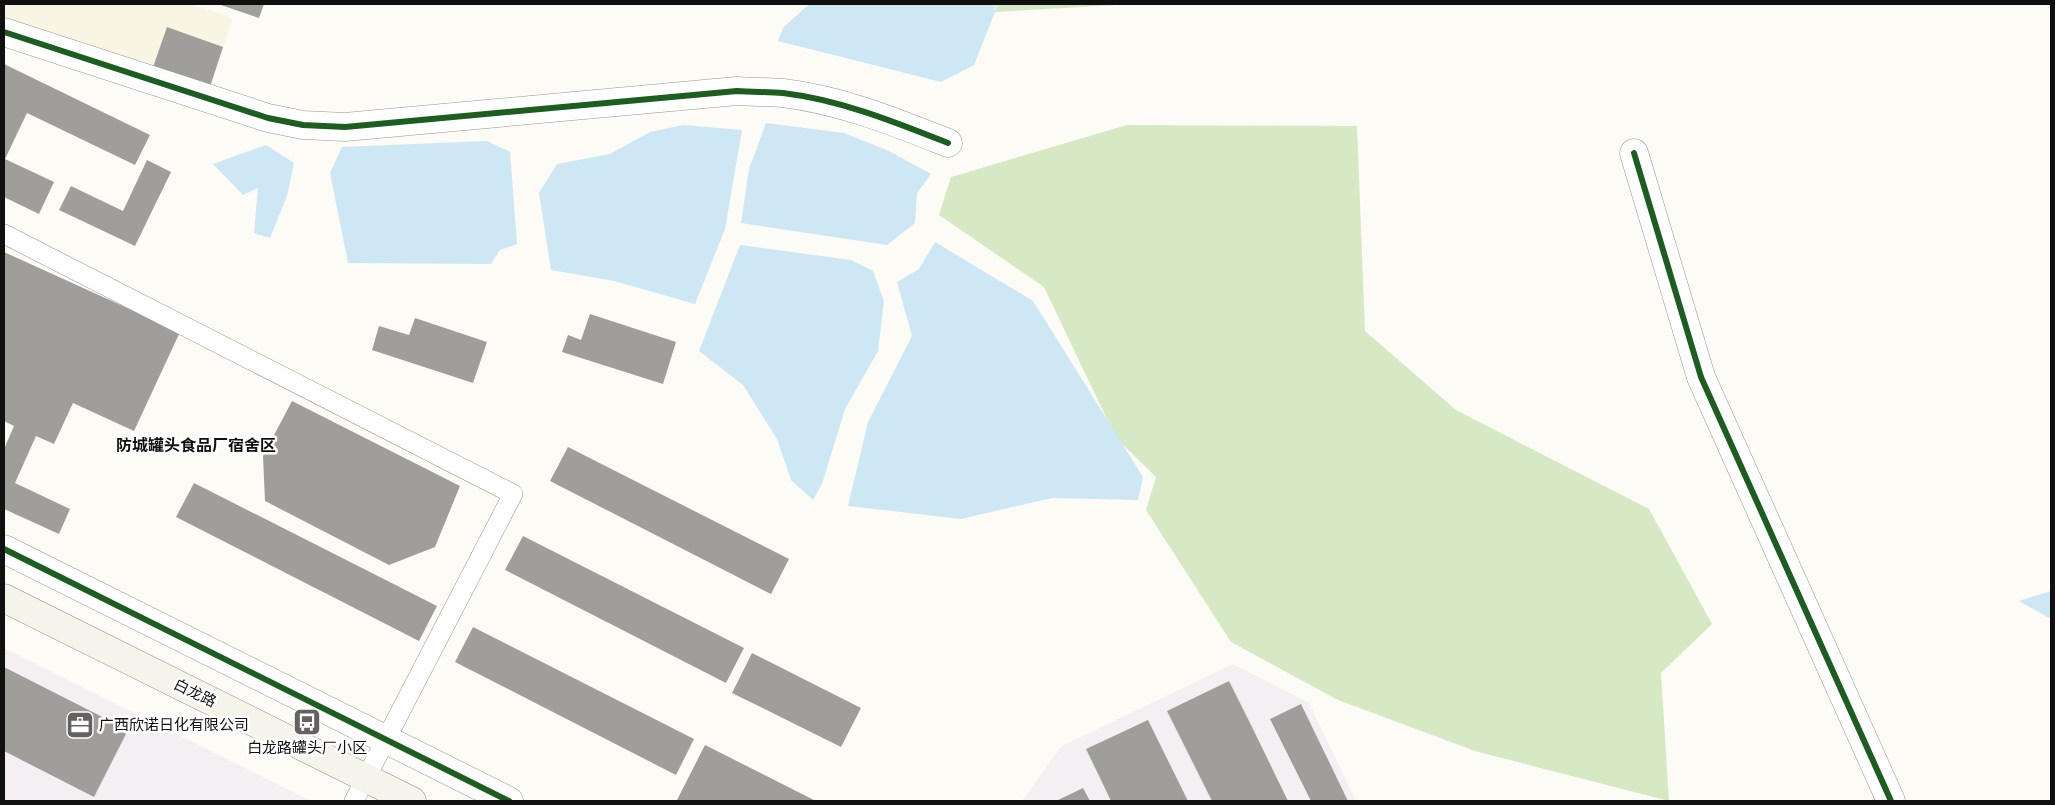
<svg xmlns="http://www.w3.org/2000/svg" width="2055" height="805" viewBox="0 0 2055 805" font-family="Bitter,'Noto Sans SC',serif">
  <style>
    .industrial { fill: #f4eff2 }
    .farmland { fill: #f8f6e3 }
    .forest { fill: #d6e9c4 }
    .water { fill: #cde7f5 }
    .building { fill: #a09e9b }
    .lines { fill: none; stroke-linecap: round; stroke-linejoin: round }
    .lane-casing { stroke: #969694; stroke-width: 20 }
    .street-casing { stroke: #969694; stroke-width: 29 }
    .secondary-casing { stroke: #8d8c8a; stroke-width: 29 }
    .lane { stroke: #fffefe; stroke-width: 19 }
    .street { stroke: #fffefe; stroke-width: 28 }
    .secondary { stroke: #f5f4eb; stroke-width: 28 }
    .cycleway-casing { stroke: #fff; stroke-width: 9 }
    .cycleway { stroke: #1b5e20; stroke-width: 6 }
    .labels { text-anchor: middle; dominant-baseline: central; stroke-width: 5; stroke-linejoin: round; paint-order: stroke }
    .street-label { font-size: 15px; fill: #101010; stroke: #fff }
    .poi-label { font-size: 15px; fill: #101010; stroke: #fff; text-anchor: start }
    .neighbourhood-label { font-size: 16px; font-weight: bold; fill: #101010; stroke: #fff }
  </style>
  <rect width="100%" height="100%" fill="#fcfbf6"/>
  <path class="industrial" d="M4,648L311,801H4Z
    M1233,664L1309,703L1356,801H1022L1062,746Z"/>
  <path class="farmland" d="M4,4H191L233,18L223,47L167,28L152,70L4,19Z"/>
  <path class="forest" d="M997,4H1134L995,12Z
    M1127,125L1357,126L1365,331L1456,410L1649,509L1712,624L1661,673L1669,801L1475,751L1338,700L1231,642L1146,510L1156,477L1116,438L1044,287L939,215L951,177Z"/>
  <path class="water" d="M809,4H996L995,12L974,65L941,82L778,41L783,28Z
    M766,123L844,133L889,151L931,174L917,193L915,223L887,245L741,223L749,169Z
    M683,125L742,130L725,229L695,304L614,281L551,270L539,193L557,164L610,154L650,132Z
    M487,141L510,152L517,244L500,250L491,264L348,263L330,173L342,147Z
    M266,145L294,163L287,196L270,238L254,233L258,188L243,195L213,164Z
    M935,242L1033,301L1143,477L1138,500L1052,498L961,519L848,506L868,422L912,336L897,282L919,269Z
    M740,245L851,260L873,271L884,301L878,351L845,409L822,484L813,500L791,480L777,439L743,385L699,351Z
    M2051,591V619L2019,601Z"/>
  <path class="building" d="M218,4H264L259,18Z
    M167,27L223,47L209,90L152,70Z
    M4,64L150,135L135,165L27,113L5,159L54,182L39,214L4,197Z
    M147,160L171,172L135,246L59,210L71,186L123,211Z
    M4,252L180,332L134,431L73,403L54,444L36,436L15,483L70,509L59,534L4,509V449L14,426L4,421Z
    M590,314L676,342L663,384L562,352L568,335L581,340Z
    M415,318L487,342L473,383L372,350L379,326L409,335Z
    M292,401L460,486L435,547L389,565L265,501L263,456Z
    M568,447L789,559L771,594L550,481Z
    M194,483L437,606L419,641L176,517Z
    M523,536L744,648L726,683L505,570Z
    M473,627L694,739L676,775L455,662Z
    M752,653L861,708L841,747L732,693Z
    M4,667L128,730L94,797L4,751Z
    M1229,681L1252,727L1288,801H1212L1167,711Z
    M1301,704L1348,801H1311L1270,719Z
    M1148,720L1188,801H1111L1101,780L1086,749Z
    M705,745L816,801L677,800Z
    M1083,788L1090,801H1056Z"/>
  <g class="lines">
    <g class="lane-casing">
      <path id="lane" d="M4,234L513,494L354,801"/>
    </g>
    <g class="street-casing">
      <path id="street" d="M4,32L268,118L303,125L345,127L737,91C752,92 768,92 783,93C841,100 895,122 948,143
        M1634,153L1701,377L1891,801
        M4,549L509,801"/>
    </g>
    <g class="secondary-casing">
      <path id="secondary" d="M4,598L412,801"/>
    </g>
    <use href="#lane" class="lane"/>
    <use href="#street" class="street"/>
    <use href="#secondary" class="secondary"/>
    <g class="cycleway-casing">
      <path id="cycleway" d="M4,32L268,118L303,125L345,127L737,91C752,92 768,92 783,93C841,100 895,122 948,143
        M1634,153L1701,377L1891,801
        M4,549L509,801"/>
    </g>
    <use href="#cycleway" class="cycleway"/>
  </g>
  <defs>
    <g id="bus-square" transform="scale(1.4375)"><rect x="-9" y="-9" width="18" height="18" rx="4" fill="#636260" stroke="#fff"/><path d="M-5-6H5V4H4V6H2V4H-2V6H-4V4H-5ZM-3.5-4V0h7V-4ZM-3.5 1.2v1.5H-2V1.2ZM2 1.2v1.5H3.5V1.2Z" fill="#fff"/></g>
    <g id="office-square" transform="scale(1.4375)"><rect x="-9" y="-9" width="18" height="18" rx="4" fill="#636260" stroke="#fff"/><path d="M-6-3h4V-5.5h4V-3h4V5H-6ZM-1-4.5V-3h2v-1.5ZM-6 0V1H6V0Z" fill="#fff"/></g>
  </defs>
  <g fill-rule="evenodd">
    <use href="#bus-square" x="307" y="722"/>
    <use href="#office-square" x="80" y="725"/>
  </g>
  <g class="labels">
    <g class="street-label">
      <text transform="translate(195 693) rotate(26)">白龙路</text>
    </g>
    <g class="poi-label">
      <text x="99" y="725">广西欣诺日化有限公司</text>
      <text x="307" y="748" text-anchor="middle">白龙路罐头厂小区</text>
    </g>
    <g class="neighbourhood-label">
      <text x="196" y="445">防城罐头食品厂宿舍区</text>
    </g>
  </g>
  <rect width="2055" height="805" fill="none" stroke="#101010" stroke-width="10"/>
</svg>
